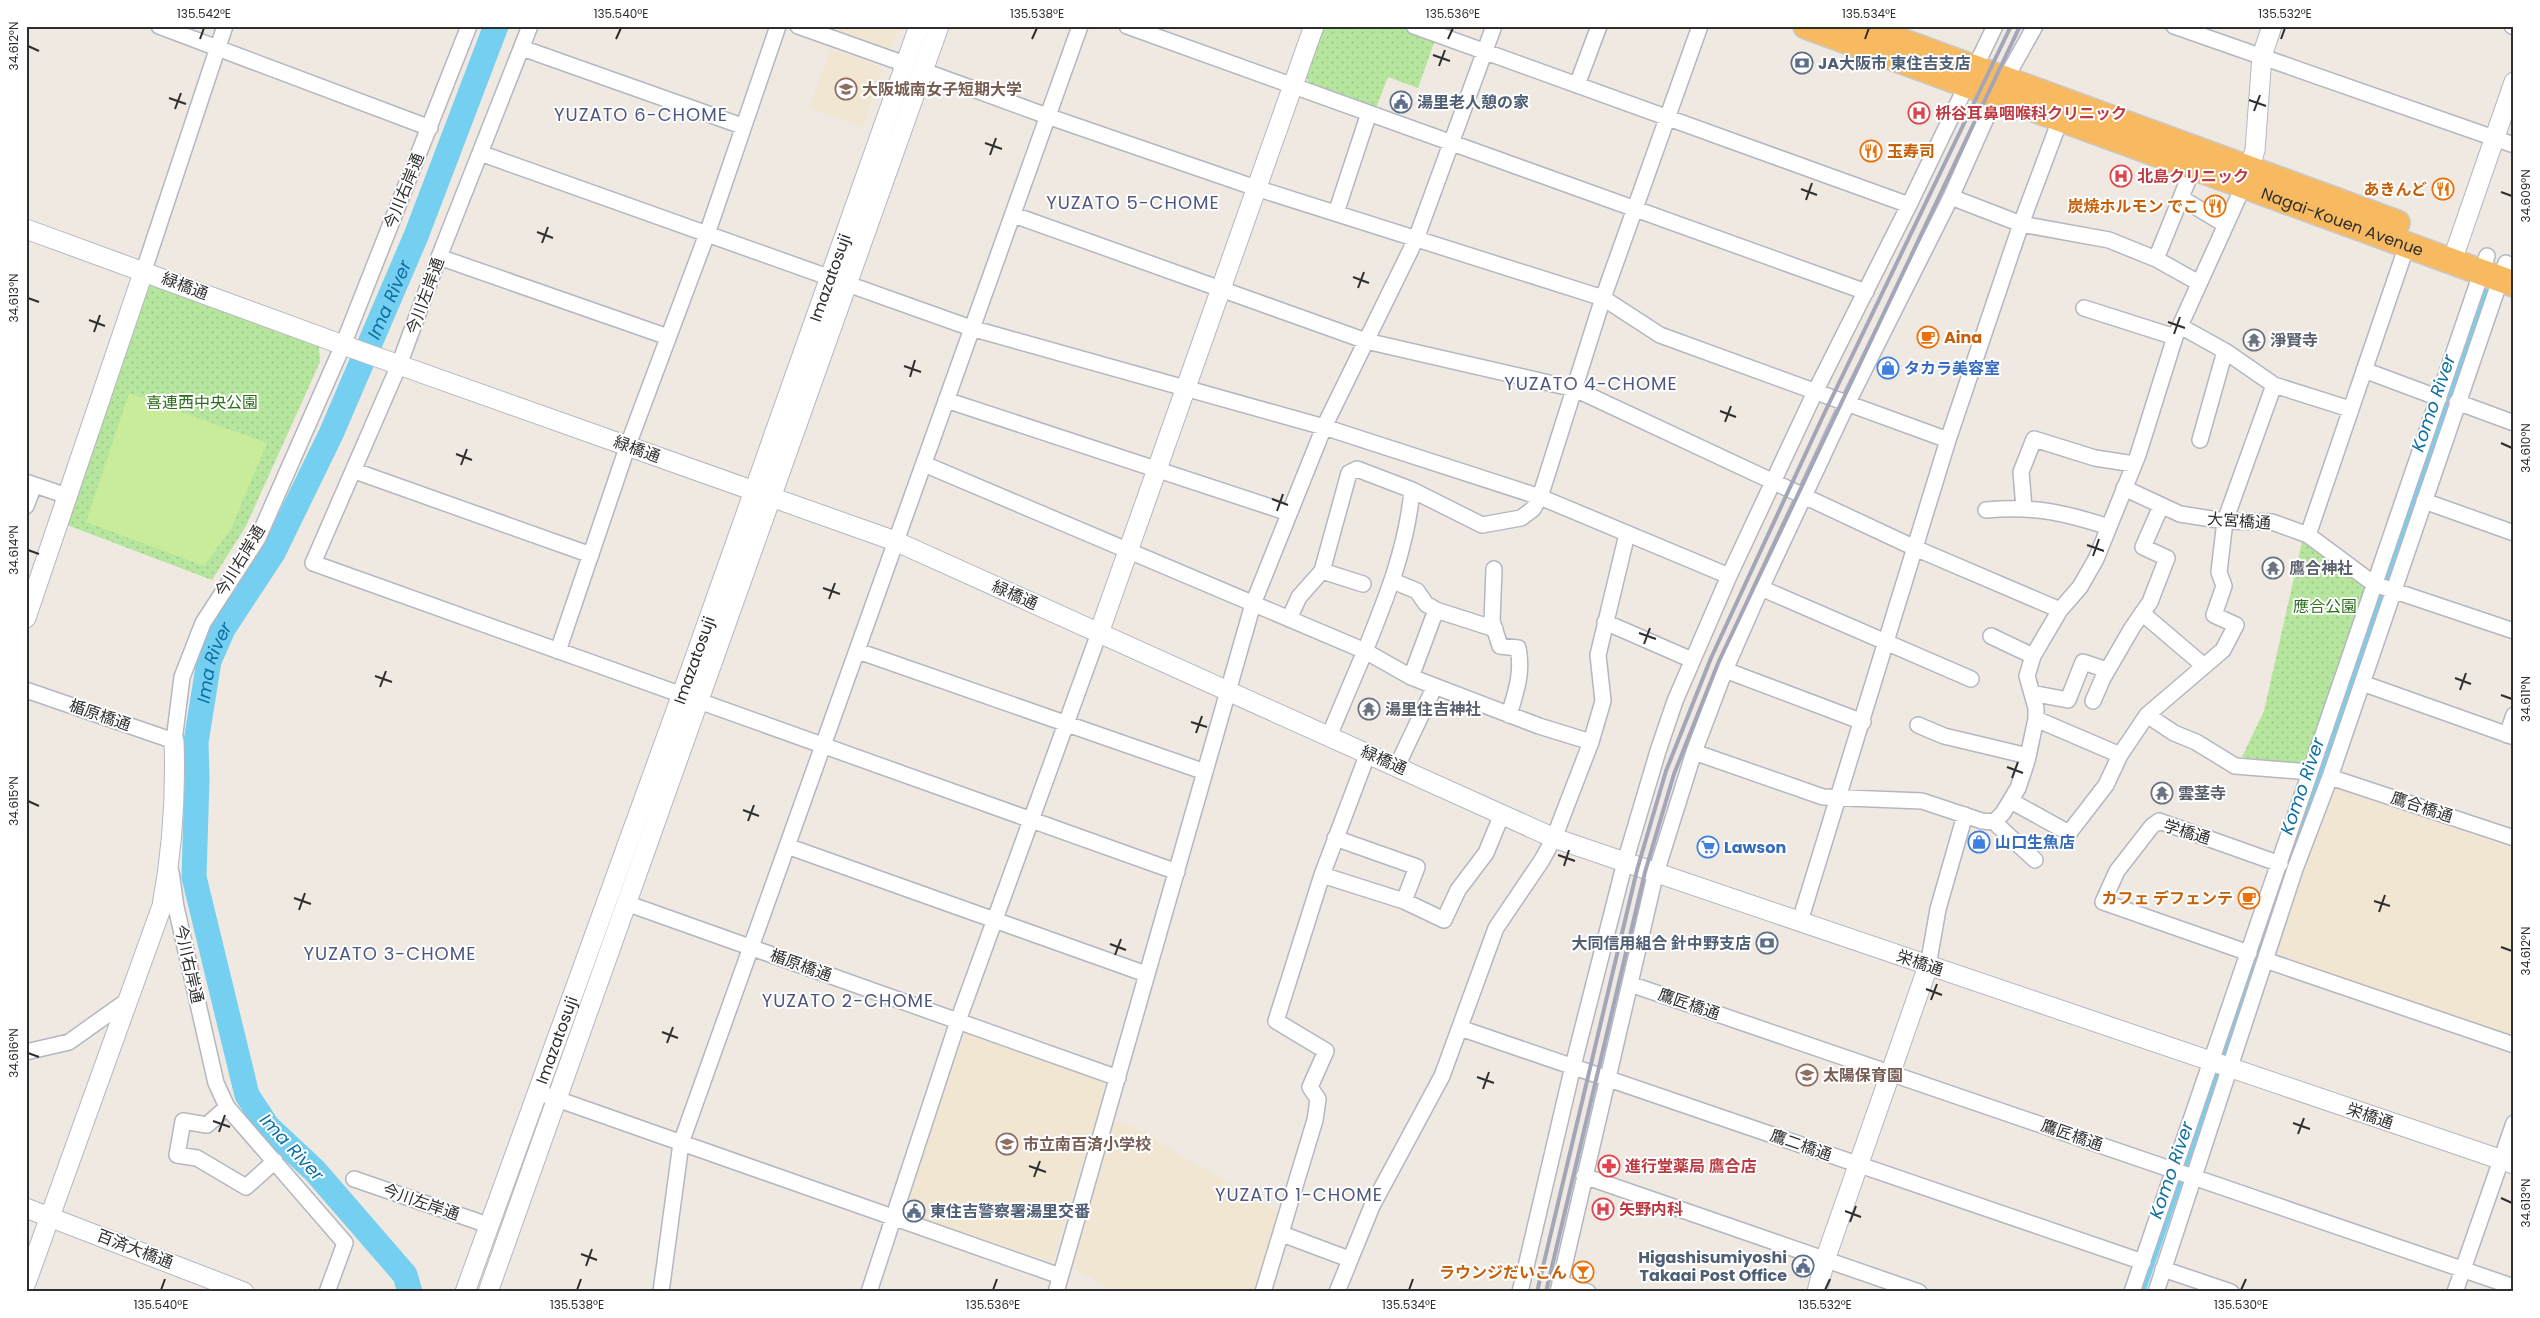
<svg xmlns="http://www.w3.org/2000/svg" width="2540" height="1318" viewBox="0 0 2540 1318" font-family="Poppins,'Noto Sans JP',sans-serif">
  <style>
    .education { fill: #f0e6d1 }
    .park { fill: url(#park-dots) }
    .pitch { fill: #c9ec9a }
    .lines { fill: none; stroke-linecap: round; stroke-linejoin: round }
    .stream { stroke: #75cff0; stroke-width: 4.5 }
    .river { stroke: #75cff0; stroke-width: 25 }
    .minor-casing { stroke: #b4b7c1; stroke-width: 18 }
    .tertiary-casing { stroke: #b4b7c1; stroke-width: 21 }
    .trunk-casing { stroke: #c9c9c9; stroke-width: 28 }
    .minor { stroke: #fff; stroke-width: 15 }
    .tertiary { stroke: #fff; stroke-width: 19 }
    .trunk { stroke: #f8ba60; stroke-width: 25 }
    .rail { stroke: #a3a6b8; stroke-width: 4 }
    .ticks { fill: none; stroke: #2e2e2e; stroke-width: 2 }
    .labels { text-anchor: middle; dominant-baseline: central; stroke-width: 4; stroke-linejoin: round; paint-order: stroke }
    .service-label { font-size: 16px; font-weight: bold; fill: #4e5e75; stroke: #fff; text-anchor: start }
    .education-label { font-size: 16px; font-weight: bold; fill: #785e54; stroke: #fff; text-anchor: start }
    .health-label { font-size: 16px; font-weight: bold; fill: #be3a42; stroke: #fff; text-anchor: start }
    .food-label { font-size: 16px; font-weight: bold; fill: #c56008; stroke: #fff; text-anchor: end }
    .street-label { font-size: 16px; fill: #2e2e2e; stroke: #fff }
    .worship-label { font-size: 16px; font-weight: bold; fill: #5b616d; stroke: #fff; text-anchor: start }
    .shop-label { font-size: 16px; font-weight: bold; fill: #366cbe; stroke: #fff; text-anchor: start }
    .park-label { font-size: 16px; fill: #2c6e1b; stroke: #fff }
    .neighbourhood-label { font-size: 18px; letter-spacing: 1px; fill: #4d5680; stroke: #fff }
    .water-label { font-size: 18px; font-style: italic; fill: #0d6fa3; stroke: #fff }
    .neatline { fill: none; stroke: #2e2e2e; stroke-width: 2 }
    .ticks-label { font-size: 12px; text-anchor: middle; fill: #2e2e2e }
  </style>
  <defs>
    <pattern id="park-dots" width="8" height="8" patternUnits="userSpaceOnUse" patternTransform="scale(1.25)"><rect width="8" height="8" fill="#b6e59e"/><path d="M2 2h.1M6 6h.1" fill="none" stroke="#9dc588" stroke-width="1.8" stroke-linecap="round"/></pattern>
  </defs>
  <rect width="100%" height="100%" fill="#efe9e1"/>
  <path class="education" d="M811,26H900L892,47L881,52Z
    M831,49L878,66L882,71L863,127L809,107Z
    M2334,788L2514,849V1039L2276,957L2273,951L2330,789Z
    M974,1031L1105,1081L1106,1087L1052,1262L923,1219L925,1208L906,1201L964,1035Z
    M1113,1121L1134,1127L1278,1213L1253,1292H1117L1071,1267Z"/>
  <path class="park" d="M1323,26H1396L1435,40L1418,88L1388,77L1376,108L1310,85L1306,76Z
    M147,284L319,347L320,362L246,526L212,580L67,525Z
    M2302,542L2366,586L2368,593L2309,763L2302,766L2242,757L2264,711Z"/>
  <path class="pitch" d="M129,393L267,443L231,529L204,566L86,522Z"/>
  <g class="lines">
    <path class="stream" d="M2288,865L2487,290
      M2223,1060L2286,873
      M2143,1292L2219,1069"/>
    <path class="river" id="s1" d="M410,1292L405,1275L315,1171L268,1127L247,1095L194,877L197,779L196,742L209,661L223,629L273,553L331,434L416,236L496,26"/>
    <g class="minor-casing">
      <path id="minor" d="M159,26L430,128
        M530,26L439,257L399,365L313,563L1177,872
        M798,26L905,64
        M1127,26L1866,292
        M1414,26L1909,205
        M2174,26L2514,145
        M2512,26L2514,27
        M522,48L742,126
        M924,71L1047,116L1256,188L1603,298L1660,335L1948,440
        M1577,85L1599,26
        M480,153L971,328L1324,427L1540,497L1729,576
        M1951,197L2021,224L2109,240L2156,259L2199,283
        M2181,198L2226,225
        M1336,213L1369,113
        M1014,215L1366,341L1575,389L1915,548L2060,610
        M439,257L668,337
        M2156,259L2193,168
        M144,270L225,26
        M2084,308L2175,337
        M2180,326L2225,351L2274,385
        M2364,370L2439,398
        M946,400L1289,513
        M2457,402L2514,423
        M2200,440L2225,351
        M924,464L1365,651C1386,599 1407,547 1412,490
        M355,471L591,555
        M26,482L67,496
        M2124,488L2180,514L2225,521L2272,522L2308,535L2374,584L2514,631
        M2424,501L2514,533
        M26,506L34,485
        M2024,508L2021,472L2034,439L2095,458L2134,464
        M1986,510C2035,506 2062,512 2109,527
        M2308,535L2407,245
        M1494,569L1492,621L1500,646L1518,648C1523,672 1516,692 1509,715
        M1322,571L1363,584
        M1393,581L1417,591L1426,604L1436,610L1495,629
        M1761,588L1971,679
        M1436,610L1411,677L1539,726L1591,742
        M2142,613L2203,665
        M1289,619L1299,597L1322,571L1349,473L1357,469L1412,490L1482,525L1521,518L1533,509L1540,497L1603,298L1700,26
        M1605,622L1692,660
        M1991,636L2033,656
        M558,651L628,445L707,234L778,26
        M858,651L1205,772
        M1725,670L1863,722
        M2362,683L2514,737
        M26,690L174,741L182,677L203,623L258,538L343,345L469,26
        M2032,693L2068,700L2083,662L2107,670
        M2093,701L2103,678L2132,628L2150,602L2167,558L2143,547L2161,506
        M2147,715L2174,733L2196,742L2235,766L2310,772
        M2036,719L2120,755
        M1918,725L1944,736L2028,756
        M2507,735L2514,715
        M1329,736L1365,651L1411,677
        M1694,752L1823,797L1922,801L1982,821L1994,822L2035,860
        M1397,766L1435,686
        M2330,777L2514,838
        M2011,801L2069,833L2106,785L2120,755L2147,715L2223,650L2236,625L2214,615L2224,586L2219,572L2225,521L2274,385L2350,409
        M1994,822L2003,813L2018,788L2027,761L2036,719V708L2027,676L2033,656L2060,610L2080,587L2096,559L2138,455L2175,337L2243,187
        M1335,838L1417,867L1404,901
        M787,846L1146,974
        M171,872L176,907L216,1083L227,1107L345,1243L327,1292
        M1322,875L1404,901L1444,920L1458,890L1486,853L1502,814
        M626,903L1118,1078
        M1800,921L1948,440L2021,224L2060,120
        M2249,953L2103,902L2117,871L2152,826L2159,821L2280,864
        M2265,960L2514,1045
        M1928,966L1938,909L1965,815
        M1630,984L2514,1287
        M1460,1028L2143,1262
        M26,1052L69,1042L128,1000
        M537,1092L1060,1276
        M227,1107L207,1125L183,1121L177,1155L197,1158L246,1187L275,1161
        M1584,1176L1919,1292
        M354,1179L488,1225
        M1282,1234L1349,1259
        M2163,1269L2231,1292
        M1560,1283L1588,1292
        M661,1292L681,1143L1080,26
        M869,1292L958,1021L1099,633
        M1056,1292L1253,604L1324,427L1416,239L1494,26
        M1263,1292L1315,1120L1318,1099L1310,1087L1326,1051L1276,1021L1322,875L1368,753
        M1337,1292L1372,1206L1442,1076L1496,928L1542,860L1554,838L1591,742L1603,701L1598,655L1627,534
        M1520,1292L1573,1066L1625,862L1658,751L1675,701L1729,576L1816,390L1909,205L1995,26
        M1558,1292L1655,876L1694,752L1725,670L1761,588L1847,404L1951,197L1996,96L2035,26
        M2132,1292L2487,256
        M2156,1292L2295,869L2330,777L2506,263
        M2455,1292L2514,1123"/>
    </g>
    <g class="tertiary-casing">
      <g id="tertiary">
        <path d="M2246,182L2255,150L2262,56L2272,26"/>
        <path d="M26,229L343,345L895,541L1554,838L2514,1164"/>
        <path d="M2452,261L2514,82"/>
        <path d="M26,618L144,270"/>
        <path d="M1099,633L1314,26"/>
        <path d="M26,1208L244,1292"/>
        <path d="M26,1283L162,906C172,852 176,795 174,741"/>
        <path id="s2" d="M465,1292L682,694L919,26"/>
        <path d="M488,1292L939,26"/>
        <path d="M1817,1292L1825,1260L1928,966"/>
      </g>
    </g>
    <g class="trunk-casing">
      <g id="trunk">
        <path id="s3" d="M1806,26L2514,284"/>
        <path d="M1860,26L2397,223"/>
      </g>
    </g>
    <use href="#minor" class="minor"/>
    <use href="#tertiary" class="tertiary"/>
    <use href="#trunk" class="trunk"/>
    <path class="rail" d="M1537,1292L1637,870L1666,771L1711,658L1824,414L2011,26
      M1546,1292L1645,872L1674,774L1719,661L2020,26"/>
  </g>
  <path class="ticks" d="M200,39L204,28M616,39L621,28M1032,39L1037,28M1448,39L1453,28M1865,39L1869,28M2281,39L2285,28M28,46L39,51M1433,55L1450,61M1439,66L1445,50M169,98L186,104M2249,100L2266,106M175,109L181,93M2254,111L2260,95M985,143L1002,149M990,155L996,138M1801,189L1817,195M2501,192L2512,196M1806,200L1812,183M537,232L553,238M542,243L548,227M1353,277L1369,283M1358,288L1364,272M28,298L39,302M89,320L105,326M2168,322L2185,328M94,332L100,315M2174,334L2180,317M904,366L921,372M910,377L915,360M1720,411L1736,417M1725,422L1731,406M2501,443L2512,448M456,454L472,460M461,465L467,449M1272,499L1288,505M1277,511L1283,494M2087,545L2104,551M28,550L39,554M2093,556L2099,539M823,588L840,594M829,599L835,583M1639,633L1656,639M1644,644L1650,628M375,676L392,682M2455,678L2471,684M380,687L386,671M2460,690L2466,673M2501,695L2512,699M1191,722L1207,727M1196,733L1202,716M2007,767L2023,773M2012,778L2018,762M28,801L39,806M743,810L759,816M748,821L754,805M1558,855L1575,861M1564,866L1569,850M294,898L311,904M2374,901L2390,906M299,910L305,893M2379,912L2385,895M1110,944L1126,950M2501,947L2512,951M1115,955L1121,939M1926,989L1942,995M1931,1000L1937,984M662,1032L678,1038M667,1043L673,1027M28,1053L39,1057M1477,1077L1494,1083M1483,1089L1489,1072M213,1121L230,1127M2293,1123L2310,1129M219,1132L225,1115M2298,1134L2304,1118M1029,1166L1046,1172M1034,1177L1040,1161M2501,1198L2512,1203M1845,1211L1861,1217M1850,1222L1856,1206M581,1254L597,1260M586,1266L592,1249M161,1290L165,1279M577,1290L581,1279M993,1290L997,1279M1409,1290L1413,1279M1825,1290L1830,1279M2241,1290L2246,1279"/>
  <defs>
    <g id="bank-ring" transform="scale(1.125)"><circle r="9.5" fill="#fff" stroke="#5c6f8a" stroke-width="1.5"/><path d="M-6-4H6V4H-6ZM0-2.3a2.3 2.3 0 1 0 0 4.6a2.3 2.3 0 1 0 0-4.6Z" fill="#5c6f8a"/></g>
    <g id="university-ring" transform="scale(1.125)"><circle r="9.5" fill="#fff" stroke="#8d6e63" stroke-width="1.5"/><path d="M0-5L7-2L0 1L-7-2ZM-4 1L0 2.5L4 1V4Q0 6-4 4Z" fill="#8d6e63"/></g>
    <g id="civic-ring" transform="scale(1.125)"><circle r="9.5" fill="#fff" stroke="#5c6f8a" stroke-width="1.5"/><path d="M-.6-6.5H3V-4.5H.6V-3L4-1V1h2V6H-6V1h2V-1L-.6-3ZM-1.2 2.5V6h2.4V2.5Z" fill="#5c6f8a"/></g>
    <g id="hospital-ring" transform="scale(1.125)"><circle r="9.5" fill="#fff" stroke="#e0444e" stroke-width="1.5"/><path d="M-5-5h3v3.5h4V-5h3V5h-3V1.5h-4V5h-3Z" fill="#e0444e"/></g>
    <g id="restaurant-ring" transform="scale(1.125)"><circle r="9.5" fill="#fff" stroke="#e8710a" stroke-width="1.5"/><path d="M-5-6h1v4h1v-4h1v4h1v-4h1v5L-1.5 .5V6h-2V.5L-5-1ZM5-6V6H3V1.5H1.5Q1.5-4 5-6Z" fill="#e8710a"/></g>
    <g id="cafe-ring" transform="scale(1.125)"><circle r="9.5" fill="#fff" stroke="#e8710a" stroke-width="1.5"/><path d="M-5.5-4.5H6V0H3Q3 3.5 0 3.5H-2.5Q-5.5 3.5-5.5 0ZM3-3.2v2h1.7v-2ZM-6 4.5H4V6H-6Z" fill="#e8710a"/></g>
    <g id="temple-ring" transform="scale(1.125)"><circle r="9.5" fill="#fff" stroke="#6b7280" stroke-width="1.5"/><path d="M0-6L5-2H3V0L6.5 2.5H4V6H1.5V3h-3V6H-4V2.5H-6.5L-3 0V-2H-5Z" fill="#6b7280"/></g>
    <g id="shop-ring" transform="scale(1.125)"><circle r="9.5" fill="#fff" stroke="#3f7fe0" stroke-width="1.5"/><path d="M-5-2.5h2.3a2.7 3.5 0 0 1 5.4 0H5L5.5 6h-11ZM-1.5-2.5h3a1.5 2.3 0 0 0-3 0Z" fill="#3f7fe0"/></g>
    <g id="supermarket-ring" transform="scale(1.125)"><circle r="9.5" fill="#fff" stroke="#3f7fe0" stroke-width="1.5"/><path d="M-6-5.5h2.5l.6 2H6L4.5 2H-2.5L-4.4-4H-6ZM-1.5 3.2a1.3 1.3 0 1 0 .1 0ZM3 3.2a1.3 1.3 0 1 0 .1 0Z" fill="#3f7fe0"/></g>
    <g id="school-ring" transform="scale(1.125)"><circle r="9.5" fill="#fff" stroke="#8d6e63" stroke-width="1.5"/><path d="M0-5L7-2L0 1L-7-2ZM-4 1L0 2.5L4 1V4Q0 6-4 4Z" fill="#8d6e63"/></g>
    <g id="pharmacy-ring" transform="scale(1.125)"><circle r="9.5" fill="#fff" stroke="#e0444e" stroke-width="1.5"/><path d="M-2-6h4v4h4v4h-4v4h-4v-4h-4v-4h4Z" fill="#e0444e"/></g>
    <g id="bar-ring" transform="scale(1.125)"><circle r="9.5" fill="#fff" stroke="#e8710a" stroke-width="1.5"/><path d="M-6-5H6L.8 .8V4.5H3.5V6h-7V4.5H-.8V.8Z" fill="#e8710a"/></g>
  </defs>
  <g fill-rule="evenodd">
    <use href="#bank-ring" x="1802" y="63"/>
    <use href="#university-ring" x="846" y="89"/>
    <use href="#civic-ring" x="1401" y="102"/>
    <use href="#hospital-ring" x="1919" y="113"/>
    <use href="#restaurant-ring" x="1871" y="151"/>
    <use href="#hospital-ring" x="2121" y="176"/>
    <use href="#restaurant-ring" x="2443" y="189"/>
    <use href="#restaurant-ring" x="2215" y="206"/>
    <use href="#cafe-ring" x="1928" y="337"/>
    <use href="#temple-ring" x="2254" y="340"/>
    <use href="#shop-ring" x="1888" y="368"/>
    <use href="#temple-ring" x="2273" y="568"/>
    <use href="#temple-ring" x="1369" y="709"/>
    <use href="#temple-ring" x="2162" y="793"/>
    <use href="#shop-ring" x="1979" y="842"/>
    <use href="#supermarket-ring" x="1708" y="847"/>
    <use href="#cafe-ring" x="2249" y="898"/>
    <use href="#bank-ring" x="1767" y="943"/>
    <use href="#school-ring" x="1807" y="1075"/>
    <use href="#school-ring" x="1007" y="1144"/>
    <use href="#pharmacy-ring" x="1609" y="1166"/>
    <use href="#hospital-ring" x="1603" y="1209"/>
    <use href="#civic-ring" x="914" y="1211"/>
    <use href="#civic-ring" x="1803" y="1266"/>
    <use href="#bar-ring" x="1583" y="1272"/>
  </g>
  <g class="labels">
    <g class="service-label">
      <text x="1818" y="63">JA大阪市 東住吉支店</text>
      <text x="1417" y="102">湯里老人憩の家</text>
      <text x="1751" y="943" text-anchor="end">大同信用組合 針中野支店</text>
      <text x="930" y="1211">東住吉警察署湯里交番</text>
      <text x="1787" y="1257" text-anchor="end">Higashisumiyoshi<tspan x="1787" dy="18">Takaai Post Office</tspan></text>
    </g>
    <g class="education-label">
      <text x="862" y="89">大阪城南女子短期大学</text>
      <text x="1823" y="1075">太陽保育園</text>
      <text x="1023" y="1144">市立南百済小学校</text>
    </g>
    <g class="health-label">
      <text x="1935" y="113">枡谷耳鼻咽喉科クリニック</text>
      <text x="2137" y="176">北島クリニック</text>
      <text x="1625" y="1166">進行堂薬局 鷹合店</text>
      <text x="1619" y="1209">矢野内科</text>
    </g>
    <g class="food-label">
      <text x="1887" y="151" text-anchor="start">玉寿司</text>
      <text x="2427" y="189">あきんど</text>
      <text x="2199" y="206">炭焼ホルモン でこ</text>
      <text x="1944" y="337" text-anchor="start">Aina</text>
      <text x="2233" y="898">カフェ デフェンテ</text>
      <text x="1567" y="1272">ラウンジだいこん</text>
    </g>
    <g class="street-label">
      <text transform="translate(404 191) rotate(-68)">今川右岸通</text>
      <text stroke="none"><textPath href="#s3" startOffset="571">Nagai-Kouen Avenue</textPath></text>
      <text stroke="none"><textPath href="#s2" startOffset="1078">Imazatosuji</textPath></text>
      <text transform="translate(185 286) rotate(21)">緑橋通</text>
      <text transform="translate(425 296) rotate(-70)">今川左岸通</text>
      <text transform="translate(637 449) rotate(20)">緑橋通</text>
      <text transform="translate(2239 521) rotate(4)">大宮橋通</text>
      <text transform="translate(240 561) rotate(-59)">今川右岸通</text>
      <text transform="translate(1015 595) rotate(24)">緑橋通</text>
      <text stroke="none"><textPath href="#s2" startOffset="672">Imazatosuji</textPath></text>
      <text transform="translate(100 715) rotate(19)">楯原橋通</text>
      <text transform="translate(1384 760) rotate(24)">緑橋通</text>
      <text transform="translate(2422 807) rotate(18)">鷹合橋通</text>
      <text transform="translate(2187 832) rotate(17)">学橋通</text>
      <text transform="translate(1920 963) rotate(19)">栄橋通</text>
      <text transform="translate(189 964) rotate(77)">今川右岸通</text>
      <text transform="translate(801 965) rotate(20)">楯原橋通</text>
      <text transform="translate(1689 1004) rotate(19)">鷹匠橋通</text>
      <text stroke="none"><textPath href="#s2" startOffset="268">Imazatosuji</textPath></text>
      <text transform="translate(2370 1116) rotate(19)">栄橋通</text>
      <text transform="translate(2072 1135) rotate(19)">鷹匠橋通</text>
      <text transform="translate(1801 1145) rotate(19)">鷹二橋通</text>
      <text transform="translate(421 1202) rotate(19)">今川左岸通</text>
      <text transform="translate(135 1249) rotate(21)">百済大橋通</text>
    </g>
    <g class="worship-label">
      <text x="2270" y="340">淨賢寺</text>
      <text x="2289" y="568">鷹合神社</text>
      <text x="1385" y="709">湯里住吉神社</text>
      <text x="2178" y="793">雲茎寺</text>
    </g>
    <g class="shop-label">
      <text x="1904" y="368">タカラ美容室</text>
      <text x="1995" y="842">山口生魚店</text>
      <text x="1724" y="847">Lawson</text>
    </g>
    <g class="park-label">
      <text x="202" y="402">喜連西中央公園</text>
      <text x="2325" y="606">應合公園</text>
    </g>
    <g class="neighbourhood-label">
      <text x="641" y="114">YUZATO 6-CHOME</text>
      <text x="1133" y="202">YUZATO 5-CHOME</text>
      <text x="1591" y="383">YUZATO 4-CHOME</text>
      <text x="390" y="953">YUZATO 3-CHOME</text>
      <text x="848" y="1000">YUZATO 2-CHOME</text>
      <text x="1299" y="1194">YUZATO 1-CHOME</text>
    </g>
    <g class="water-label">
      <text stroke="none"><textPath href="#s1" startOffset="1104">Ima River</textPath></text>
      <text transform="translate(2433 403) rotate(-71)">Komo River</text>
      <text stroke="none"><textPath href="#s1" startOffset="699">Ima River</textPath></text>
      <text transform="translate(2302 786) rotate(-71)">Komo River</text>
      <text transform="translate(292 1147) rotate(47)">Ima River</text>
      <text transform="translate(2171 1170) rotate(-71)">Komo River</text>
    </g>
  </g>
  <rect width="2540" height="1318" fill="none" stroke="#ffffff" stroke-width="55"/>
  <rect x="28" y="28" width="2484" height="1262" class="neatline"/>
  <g class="ticks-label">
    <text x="204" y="18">135.542°E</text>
    <text x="621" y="18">135.540°E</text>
    <text x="1037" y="18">135.538°E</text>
    <text x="1453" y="18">135.536°E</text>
    <text x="1869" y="18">135.534°E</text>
    <text x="2285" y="18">135.532°E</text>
    <text transform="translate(14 46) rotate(-90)" y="4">34.612°N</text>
    <text transform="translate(2526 196) rotate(-90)" y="4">34.609°N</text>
    <text transform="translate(14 298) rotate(-90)" y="4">34.613°N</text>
    <text transform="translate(2526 448) rotate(-90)" y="4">34.610°N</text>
    <text transform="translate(14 550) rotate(-90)" y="4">34.614°N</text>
    <text transform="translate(2526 699) rotate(-90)" y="4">34.611°N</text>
    <text transform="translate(14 801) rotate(-90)" y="4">34.615°N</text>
    <text transform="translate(2526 951) rotate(-90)" y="4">34.612°N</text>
    <text transform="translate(14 1053) rotate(-90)" y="4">34.616°N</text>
    <text transform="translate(2526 1203) rotate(-90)" y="4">34.613°N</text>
    <text x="161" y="1309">135.540°E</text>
    <text x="577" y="1309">135.538°E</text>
    <text x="993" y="1309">135.536°E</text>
    <text x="1409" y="1309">135.534°E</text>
    <text x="1825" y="1309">135.532°E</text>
    <text x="2241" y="1309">135.530°E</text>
  </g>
</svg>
